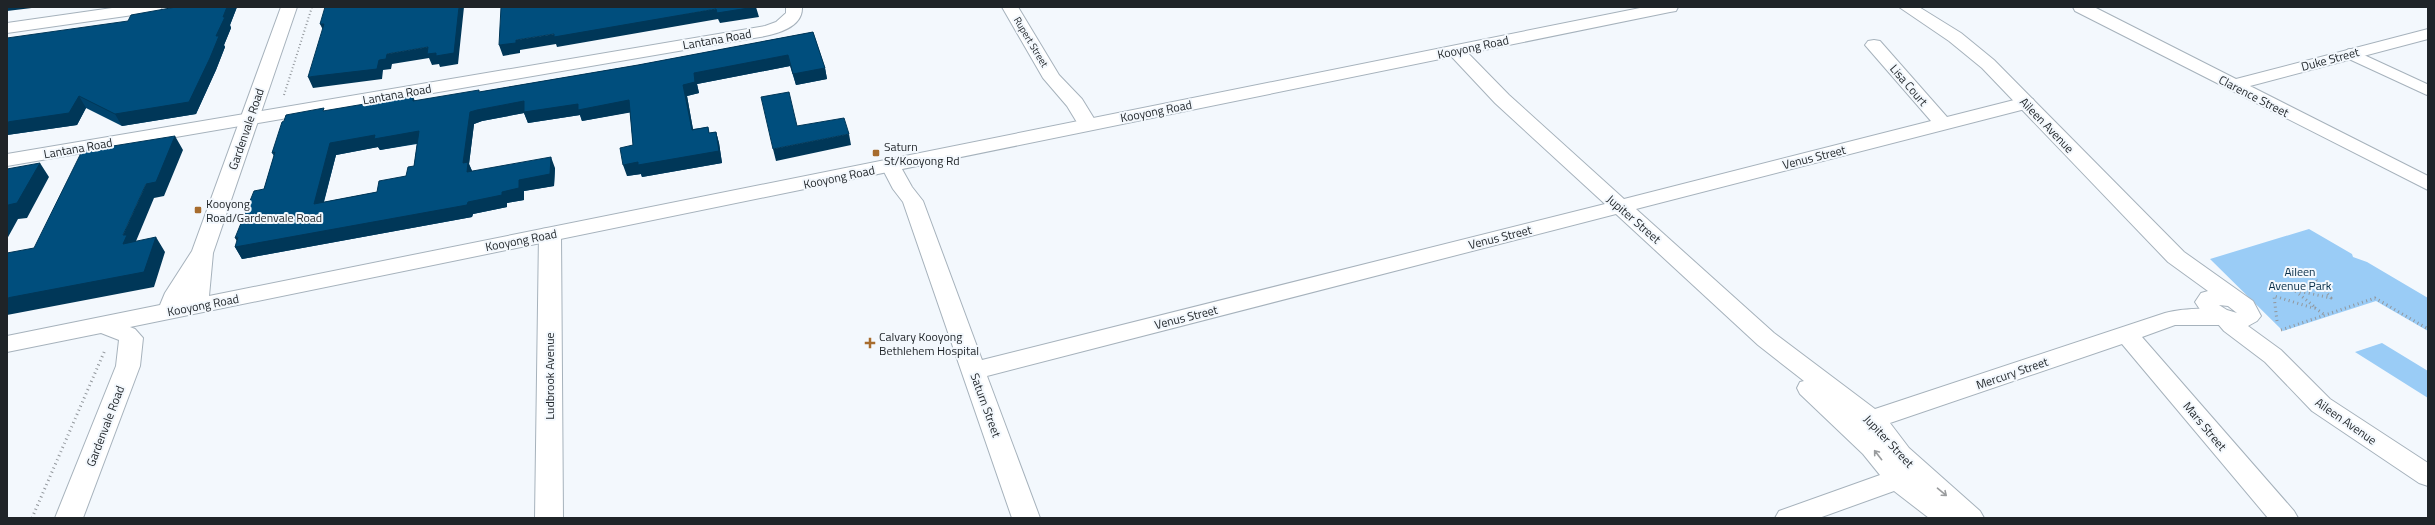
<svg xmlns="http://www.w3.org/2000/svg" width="2435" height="525" viewBox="0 0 2435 525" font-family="'Titillium Web',sans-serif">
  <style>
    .green { fill: #9accf6 }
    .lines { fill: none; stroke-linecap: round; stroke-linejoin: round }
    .service-casing { stroke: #a6b2bc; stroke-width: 12 }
    .minor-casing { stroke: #a6b2bc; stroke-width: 2 }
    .tertiary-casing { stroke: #a6b2bc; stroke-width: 2 }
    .path-far1 { stroke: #92979c; stroke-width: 2; stroke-dasharray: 1 2.5; stroke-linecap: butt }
    .path { stroke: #92979c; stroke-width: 3; stroke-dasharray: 1 3.5; stroke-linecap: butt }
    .service { stroke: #fff; stroke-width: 10 }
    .minor { fill: #fff; fill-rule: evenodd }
    .tertiary { fill: #fff; fill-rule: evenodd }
    .wall { fill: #00436c; fill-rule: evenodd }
    .shaded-wall { fill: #003758 }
    .building { fill: #004e7d; stroke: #003758; fill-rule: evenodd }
    .oneway { stroke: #9a9c9e }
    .poi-dot { fill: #a76c2d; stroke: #f3f8fd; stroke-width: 1.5 }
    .labels { text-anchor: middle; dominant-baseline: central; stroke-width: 4; stroke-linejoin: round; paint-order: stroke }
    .far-street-label { font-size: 10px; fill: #1f2428; stroke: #f3f8fd }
    .street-label { font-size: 12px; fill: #1f2428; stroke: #f3f8fd }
    .poi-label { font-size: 12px; fill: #1f2428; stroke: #f3f8fd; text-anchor: start }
    .park-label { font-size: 12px; fill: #062c46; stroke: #f3f8fd }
  </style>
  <rect width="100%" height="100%" fill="#f3f8fd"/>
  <path class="green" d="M2309,229L2352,254L2353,257L2367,262L2428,298V331L2376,301L2283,331L2210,259Z
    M2382,343L2428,371V398L2355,352Z"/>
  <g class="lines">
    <g class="service-casing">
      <path id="service" d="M2350,54L2428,90"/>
    </g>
    <g class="minor-casing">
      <path id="minor" d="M119,7H162L160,11L154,12L7,33V23Z
        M786,7H802C803,28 776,34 760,37L7,166V154L765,26L776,22L786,13Z
        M1002,7H1018L1059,75L1082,99L1098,125L1095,129H1081L1067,106L1043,78Z
        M2073,7H2094L2236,79L2428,29V39L2250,86L2428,176V190L2075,11Z
        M1874,40L1880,41L1947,117L2026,97L2033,99L2035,103L2033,107L1636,209L1774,333L1875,409L2165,313C2184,308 2212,307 2231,312L2235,317L2231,322L2223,325H2175L2142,337L2294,511L2298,518H2268L2122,344L1890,423L1909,448L1980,511L1984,518H1929L1894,491L1819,518H1775L1779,511L1880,475L1863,454L1800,394L1797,388L1800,382L1804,381L1758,345L1616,214L987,376L1040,518H1012L903,202L893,189L881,166L884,162L891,160L898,162L912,187L923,201L982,360L1605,204L1495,103L1450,55L1447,51L1450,47H1462L1509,95L1624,199L1931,121L1865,45L1868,41Z
        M550,228L558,229L561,234L563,518H535L539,234L542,229Z"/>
    </g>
    <g class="tertiary-casing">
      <path id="tertiary" d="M281,7H297L213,253L209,296L1645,7H1678L1676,11L1670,12L130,327L135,329L143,338L140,366L83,518H55L116,366L119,340L101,333L7,352V336L160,305L165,293L192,251Z
        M1899,7H1919L1961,33L1994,60L2184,252L2253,301L2261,316L2257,321L2248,326L2281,350L2330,399L2428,463V486L2419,483L2312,411L2265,362L2224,331L2218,324L2205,317L2195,302L2201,293L2208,291L2168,262L1982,68L1949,41ZM2219,305L2228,306L2237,313L2227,310Z"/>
    </g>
    <path class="path-far1" d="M284,95L312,7"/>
    <path class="path" d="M2315,308L2325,315
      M2277,321L2274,296L2313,308H2316L2294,290L2331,298L2310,273
      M2281,330L2375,298L2428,329
      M32,518L105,350"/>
    <use href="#service" class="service"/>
    <use href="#minor" class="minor"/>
    <use href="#tertiary" class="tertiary"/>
  </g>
  <path class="wall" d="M176,7H237L230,25L231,28L224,45L225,47L216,70L196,114L122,126L86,108L77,125L7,135L128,21Z
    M813,32L825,68L827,79L796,85L790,66L697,84L699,93L687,96L693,129L708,127L709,133L716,132L719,143L722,163L642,177L641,174L627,176L633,145L630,112L582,121L580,115L528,123L524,113L482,121L474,124L469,164L472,171L555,168L554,186L524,191V200L507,203V207L473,214L472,217L242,259L235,247L264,189L274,156L272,153L284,121L325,111L413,97L415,101L479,92L638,65ZM417,144L414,166L406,176L377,192L324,202L336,155L378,147L380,150Z"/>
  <path class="shaded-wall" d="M7,7H40L7,11Z
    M227,7H237L230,25L231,28L224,45L225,47L216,70L196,114L122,126L115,114L216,36L223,17Z
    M459,7H464L458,64L440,67L439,64L432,65L429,58L392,64L391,69L383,70L382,79L313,88L308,77L379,60L387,54L428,47L436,53Z
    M756,7L759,17L720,23L718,19L557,47L556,44L520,50V53L503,56L499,45L516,40L716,9Z
    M320,24H324L325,34Z
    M788,55L790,66L697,84L699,93L687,96L695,141L692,130L683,85L694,73Z
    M825,68L827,79L796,85L793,74Z
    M79,96L86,108L77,125L7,135V122Z
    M629,100L633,112L582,121L580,115L528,123L524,113L482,121L474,124L469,164L473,173L468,174L463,163L470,112L477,110L524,101L578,104Z
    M419,131L424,142L380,150L378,147L336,155L320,216L314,204L330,143L375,135Z
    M716,132L719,143L722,163L642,177L641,174L627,176L623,165Z
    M849,134L851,145L776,161L773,149Z
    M175,136L183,150L164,196L154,198L134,246L123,244V235L146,184Z
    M551,157L555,168L554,186L524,191V200L507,203V207L473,214L472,217L242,259L235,247L240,246L235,238L468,202L502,192L519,180Z
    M40,163L49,177L27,218L18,219L7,239V206Z
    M156,237L165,252L154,287L7,315V298Z"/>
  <path class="building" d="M176,7H227L223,17H225L216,36H219L210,58L189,102L115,114L79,96L69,113L7,122V38L128,21L131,15Z
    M325,7H459L454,53L436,56V53L427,54L428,47L387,54L386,59L379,60L377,69L308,77L324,24H320Z
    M501,7H755L717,13L716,9L554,37V34L516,40V43L499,45Z
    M813,32L825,68L793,74L788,55L694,73L695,82L683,85L692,130L708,127L709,133L716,132L719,151L638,165V162L623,165L620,148L633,145L629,100L578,110V104L524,112V101L477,110L470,112L463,163L468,162L467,172L551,157L550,174L519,180V188L502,192V195L468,202L467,205L235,247L238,237L235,238L254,191L264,189L275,152L272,153L282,122L284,121L286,115L324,108L323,111L400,98L413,97V101L479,90V92L638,65ZM419,131L414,166L408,167L406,176L379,181L377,192L314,204L330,143L375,135L374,139Z
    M789,92L797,126L844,118L849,134L773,149L761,97Z
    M175,136L156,182L146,184L123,235H127L123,244L156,237L144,272L7,298V253L34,248L82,151Z
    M40,163L17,203L8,205L7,206V169Z"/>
  <defs><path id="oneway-shaft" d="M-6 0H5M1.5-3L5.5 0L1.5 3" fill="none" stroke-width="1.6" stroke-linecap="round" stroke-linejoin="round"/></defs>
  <g class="oneway">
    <use href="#oneway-shaft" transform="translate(1878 455) rotate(-128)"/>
    <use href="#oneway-shaft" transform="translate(1942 492) rotate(40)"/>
  </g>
  <g class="poi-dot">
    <rect x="872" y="149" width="8" height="8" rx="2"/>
    <rect x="194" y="206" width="8" height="8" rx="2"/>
    <path d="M868 337h4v4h4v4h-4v4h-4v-4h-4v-4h4z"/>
  </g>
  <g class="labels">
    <g class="far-street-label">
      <text transform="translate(1031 42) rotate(59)">Rupert Street</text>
    </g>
    <g class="street-label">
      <text transform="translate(717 39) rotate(-10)">Lantana Road</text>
      <text transform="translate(1473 47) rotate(-12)">Kooyong Road</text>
      <text transform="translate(2330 59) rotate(-15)">Duke Street</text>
      <text transform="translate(1909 85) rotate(49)">Lisa Court</text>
      <text transform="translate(397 94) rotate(-10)">Lantana Road</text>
      <text transform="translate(2254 96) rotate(27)">Clarence Street</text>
      <text transform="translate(1156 111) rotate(-11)">Kooyong Road</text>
      <text transform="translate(2047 125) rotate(46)">Aileen Avenue</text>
      <text transform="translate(246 129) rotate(-71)">Gardenvale Road</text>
      <text transform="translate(78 148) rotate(-10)">Lantana Road</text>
      <text transform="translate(1814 157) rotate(-14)">Venus Street</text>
      <text transform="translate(839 177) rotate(-12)">Kooyong Road</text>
      <text transform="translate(1634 219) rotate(41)">Jupiter Street</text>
      <text transform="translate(1500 237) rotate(-14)">Venus Street</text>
      <text transform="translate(521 240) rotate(-11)">Kooyong Road</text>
      <text transform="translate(203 305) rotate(-11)">Kooyong Road</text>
      <text transform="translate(1186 317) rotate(-14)">Venus Street</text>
      <text transform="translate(2012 373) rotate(-19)">Mercury Street</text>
      <text transform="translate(549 376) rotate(-90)">Ludbrook Avenue</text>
      <text transform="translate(986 405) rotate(70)">Saturn Street</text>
      <text transform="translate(2346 421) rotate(35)">Aileen Avenue</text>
      <text transform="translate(105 426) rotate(-69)">Gardenvale Road</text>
      <text transform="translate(2205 426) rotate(50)">Mars Street</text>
      <text transform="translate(1889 441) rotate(47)">Jupiter Street</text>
    </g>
    <g class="poi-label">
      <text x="884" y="146">Saturn<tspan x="884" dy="14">St/Kooyong Rd</tspan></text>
      <text x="206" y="203">Kooyong<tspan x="206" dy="14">Road/Gardenvale Road</tspan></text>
      <text x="879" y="336">Calvary Kooyong<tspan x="879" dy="14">Bethlehem Hospital</tspan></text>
    </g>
    <g class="park-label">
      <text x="2300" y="271">Aileen<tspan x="2300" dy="14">Avenue Park</tspan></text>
    </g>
  </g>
  <rect width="2435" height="525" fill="none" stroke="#1f2428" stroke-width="16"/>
</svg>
